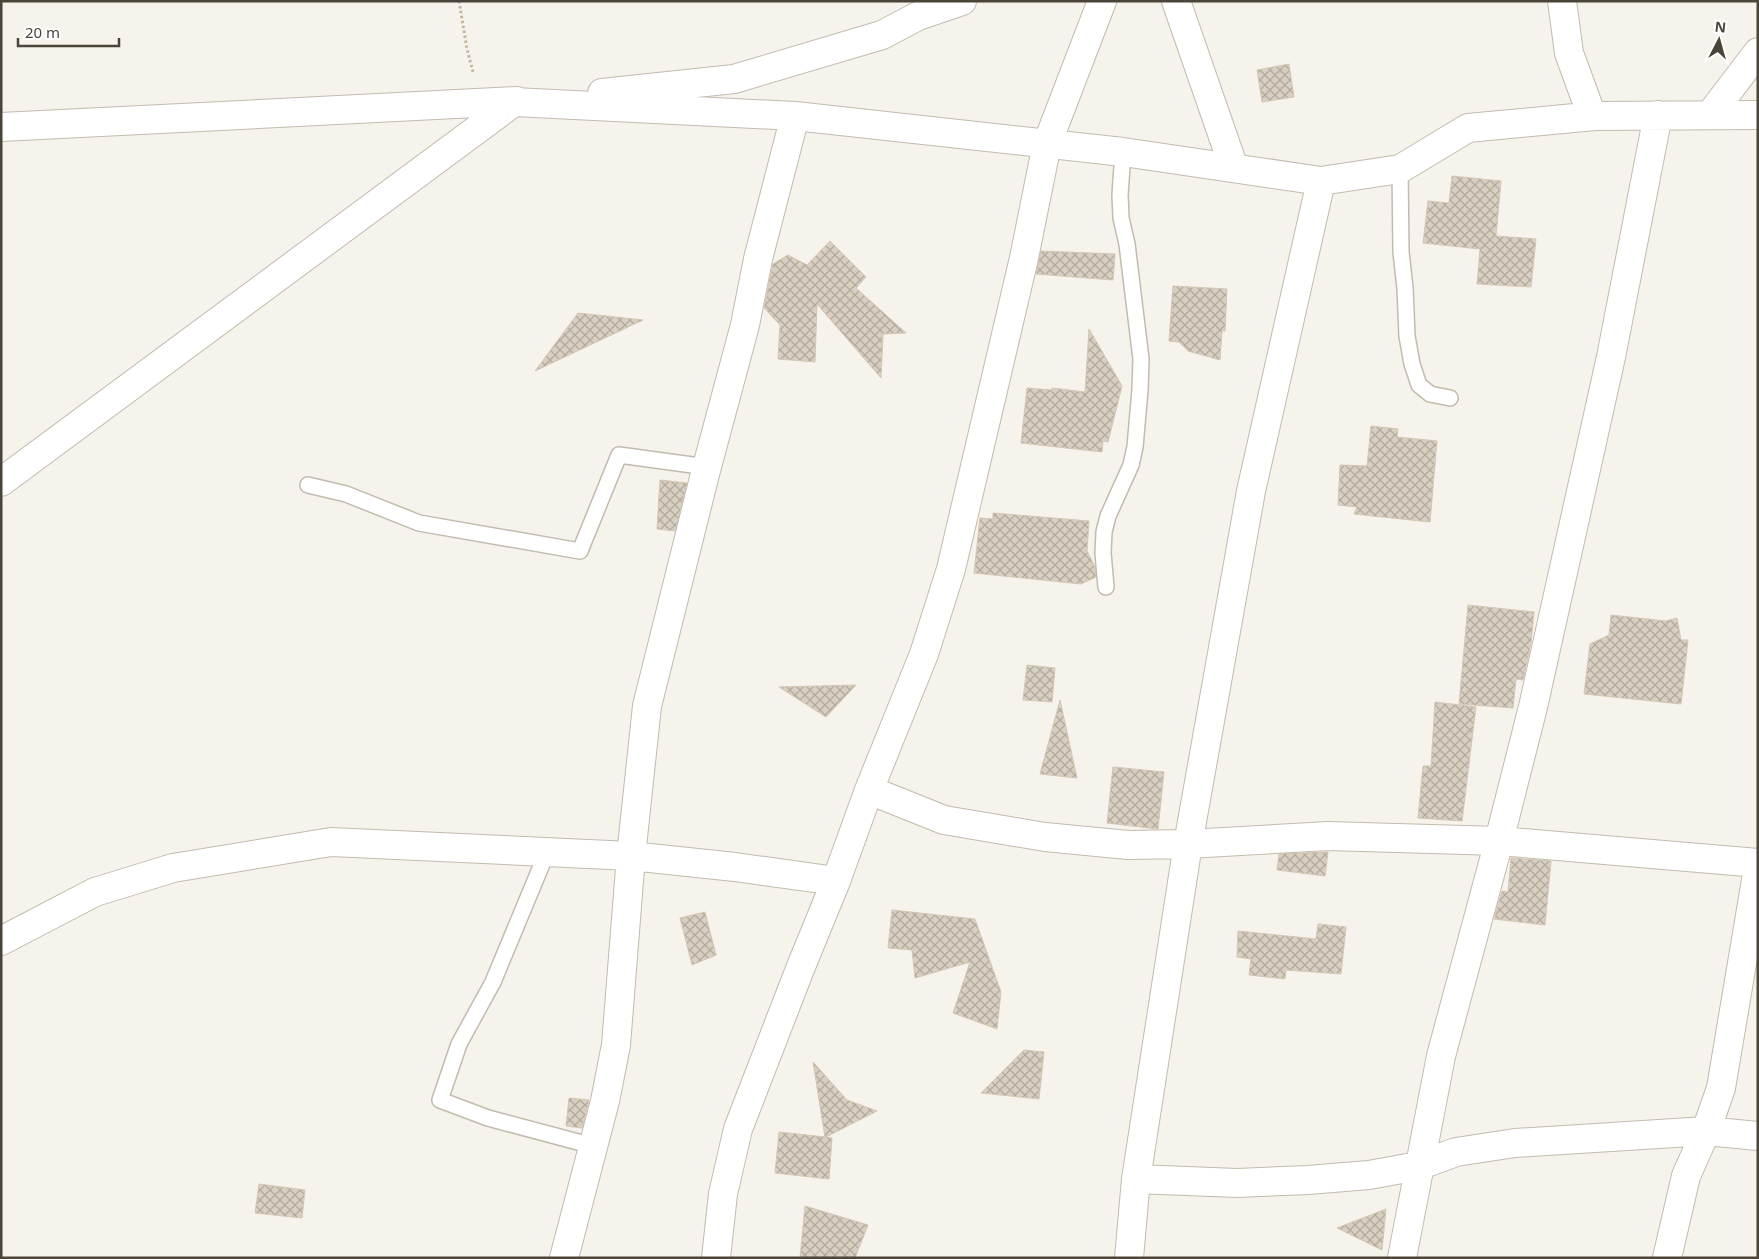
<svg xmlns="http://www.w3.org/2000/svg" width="1759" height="1259" viewBox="0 0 1759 1259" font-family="'Noto Sans',sans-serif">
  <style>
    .building { fill: url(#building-cross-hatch); stroke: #d3c7b4 }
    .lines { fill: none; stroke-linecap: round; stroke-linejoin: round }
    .service-casing { stroke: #c2bbae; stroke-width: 18 }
    .minor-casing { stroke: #c2bbae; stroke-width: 30 }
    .path { stroke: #c4b79f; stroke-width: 3; stroke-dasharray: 2.5 2.5; stroke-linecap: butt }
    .service { stroke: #fff; stroke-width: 15 }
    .minor { stroke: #fff; stroke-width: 28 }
  </style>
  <defs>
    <pattern id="building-cross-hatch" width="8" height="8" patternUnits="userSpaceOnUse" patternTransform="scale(1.25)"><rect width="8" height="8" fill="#d8cfc1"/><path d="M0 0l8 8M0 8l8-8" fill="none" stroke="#b1aa9e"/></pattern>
  </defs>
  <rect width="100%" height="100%" fill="#f6f3ec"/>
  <path class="building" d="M1289,64L1294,97L1262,102L1257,70Z
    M1452,176L1501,181L1496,236L1536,239L1531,287L1477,284L1480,249L1423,243L1428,201L1449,203Z
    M830,241L866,277L856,288L906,333L883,334L881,378L817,304L815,362L778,359L780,325L764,308L773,264L788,255L807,265Z
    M1041,251L1115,254L1113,280L1036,274Z
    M1173,286L1227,289L1225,331H1222L1220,360L1188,351L1179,342L1169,341Z
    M578,313L643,320L535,371Z
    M1089,329L1122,386L1108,442L1103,441L1102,452L1021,443L1027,388L1052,390V388L1085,392Z
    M1371,426L1398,429L1397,437L1437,441L1430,522L1354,514L1357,507L1338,505L1340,465L1367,466Z
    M660,480L687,483L675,531L657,529Z
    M993,513L1089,521L1087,551L1095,567L1096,577L1081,584L974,573L980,518L993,519Z
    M1468,605L1534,612L1531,643L1523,680L1516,679L1513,708L1459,704Z
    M1611,615L1666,621L1677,618L1681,640H1688L1681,704L1584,694L1590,644L1609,635Z
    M1027,665L1055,668L1052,702L1023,700Z
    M856,685L826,717L779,687Z
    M1060,700L1077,778L1040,774Z
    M1435,702L1476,707L1462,821L1418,818L1423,766H1431Z
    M1113,767L1164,772L1158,829L1107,823Z
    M1328,852L1325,876L1277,870L1279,854Z
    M1511,858L1551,861L1545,925L1494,919L1502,891L1508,892Z
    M892,910L975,919L1001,992L997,1029L953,1013L970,962L915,978L912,950L888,948Z
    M705,912L716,955L692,965L680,918Z
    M1318,924L1346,927L1341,974L1286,970L1285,979L1249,975L1251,959L1237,957L1238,931L1316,939Z
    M1024,1050L1044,1052L1039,1099L981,1093Z
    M813,1062L847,1100L877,1111L826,1137L832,1138L829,1179L775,1173L779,1132L825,1137Z
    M569,1098L589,1100L582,1128L566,1126Z
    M259,1184L305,1190L302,1218L255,1213Z
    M805,1206L868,1225L855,1258H800Z
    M1386,1209L1382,1250L1337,1228Z"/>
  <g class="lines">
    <g class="service-casing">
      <path id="service" d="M1400,169L1401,252L1405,288L1407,336L1412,364L1419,385L1430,394L1450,398
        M308,485L346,494L419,523L580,551L619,455L707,467
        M1106,587L1103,553L1104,532L1108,516L1131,465L1135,447L1140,390L1141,359L1127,244L1121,218L1120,195L1123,152
        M547,852L493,982L459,1044L440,1100L488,1118L593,1146"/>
    </g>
    <g class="minor-casing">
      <path id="minor" d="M1176,1L1234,168
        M1562,1L1569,53L1592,116
        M602,93L734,79L882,35L918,16L962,1
        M1710,115L1758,52
        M1,127L517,101
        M1,482L514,102L795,116L1123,152L1321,181L1400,169L1468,128L1595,116L1758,115
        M869,790L944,820L1045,837L1128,845L1188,844L1328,836L1499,841L1758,863
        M1,941L95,892L173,868L331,842L631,856L735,867L836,881
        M1136,1179L1237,1183L1308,1180L1369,1175L1418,1166L1456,1152L1515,1143L1706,1131L1758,1136
        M564,1258L605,1101L616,1045L631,856L647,706L705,474L745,325L758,259L795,116
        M716,1258L723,1194L738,1129L800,969L836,881L869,790L924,654L951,569L1024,258L1047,144L1102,1
        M1129,1258L1136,1179L1188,844L1251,491L1321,181
        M1402,1258L1441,1056L1499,841L1533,707L1611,357L1658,115
        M1667,1258L1686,1176L1706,1131L1721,1088L1758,868"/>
    </g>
    <path class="path" d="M459,1L467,49L473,72"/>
    <use href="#service" class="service"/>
    <use href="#minor" class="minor"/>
  </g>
  <rect width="1759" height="1259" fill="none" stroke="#4b4439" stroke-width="5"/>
  <g transform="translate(1719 40) rotate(6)" stroke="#ffffff" stroke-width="4" paint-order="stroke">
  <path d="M0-4L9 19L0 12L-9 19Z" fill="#4b4439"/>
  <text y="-8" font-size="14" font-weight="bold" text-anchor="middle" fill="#4b4439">N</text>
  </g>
  <path d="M18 38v8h101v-8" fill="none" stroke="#4b4439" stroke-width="2.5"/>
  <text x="25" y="38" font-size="15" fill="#4b4439" stroke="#ffffff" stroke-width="4" paint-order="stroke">20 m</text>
</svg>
